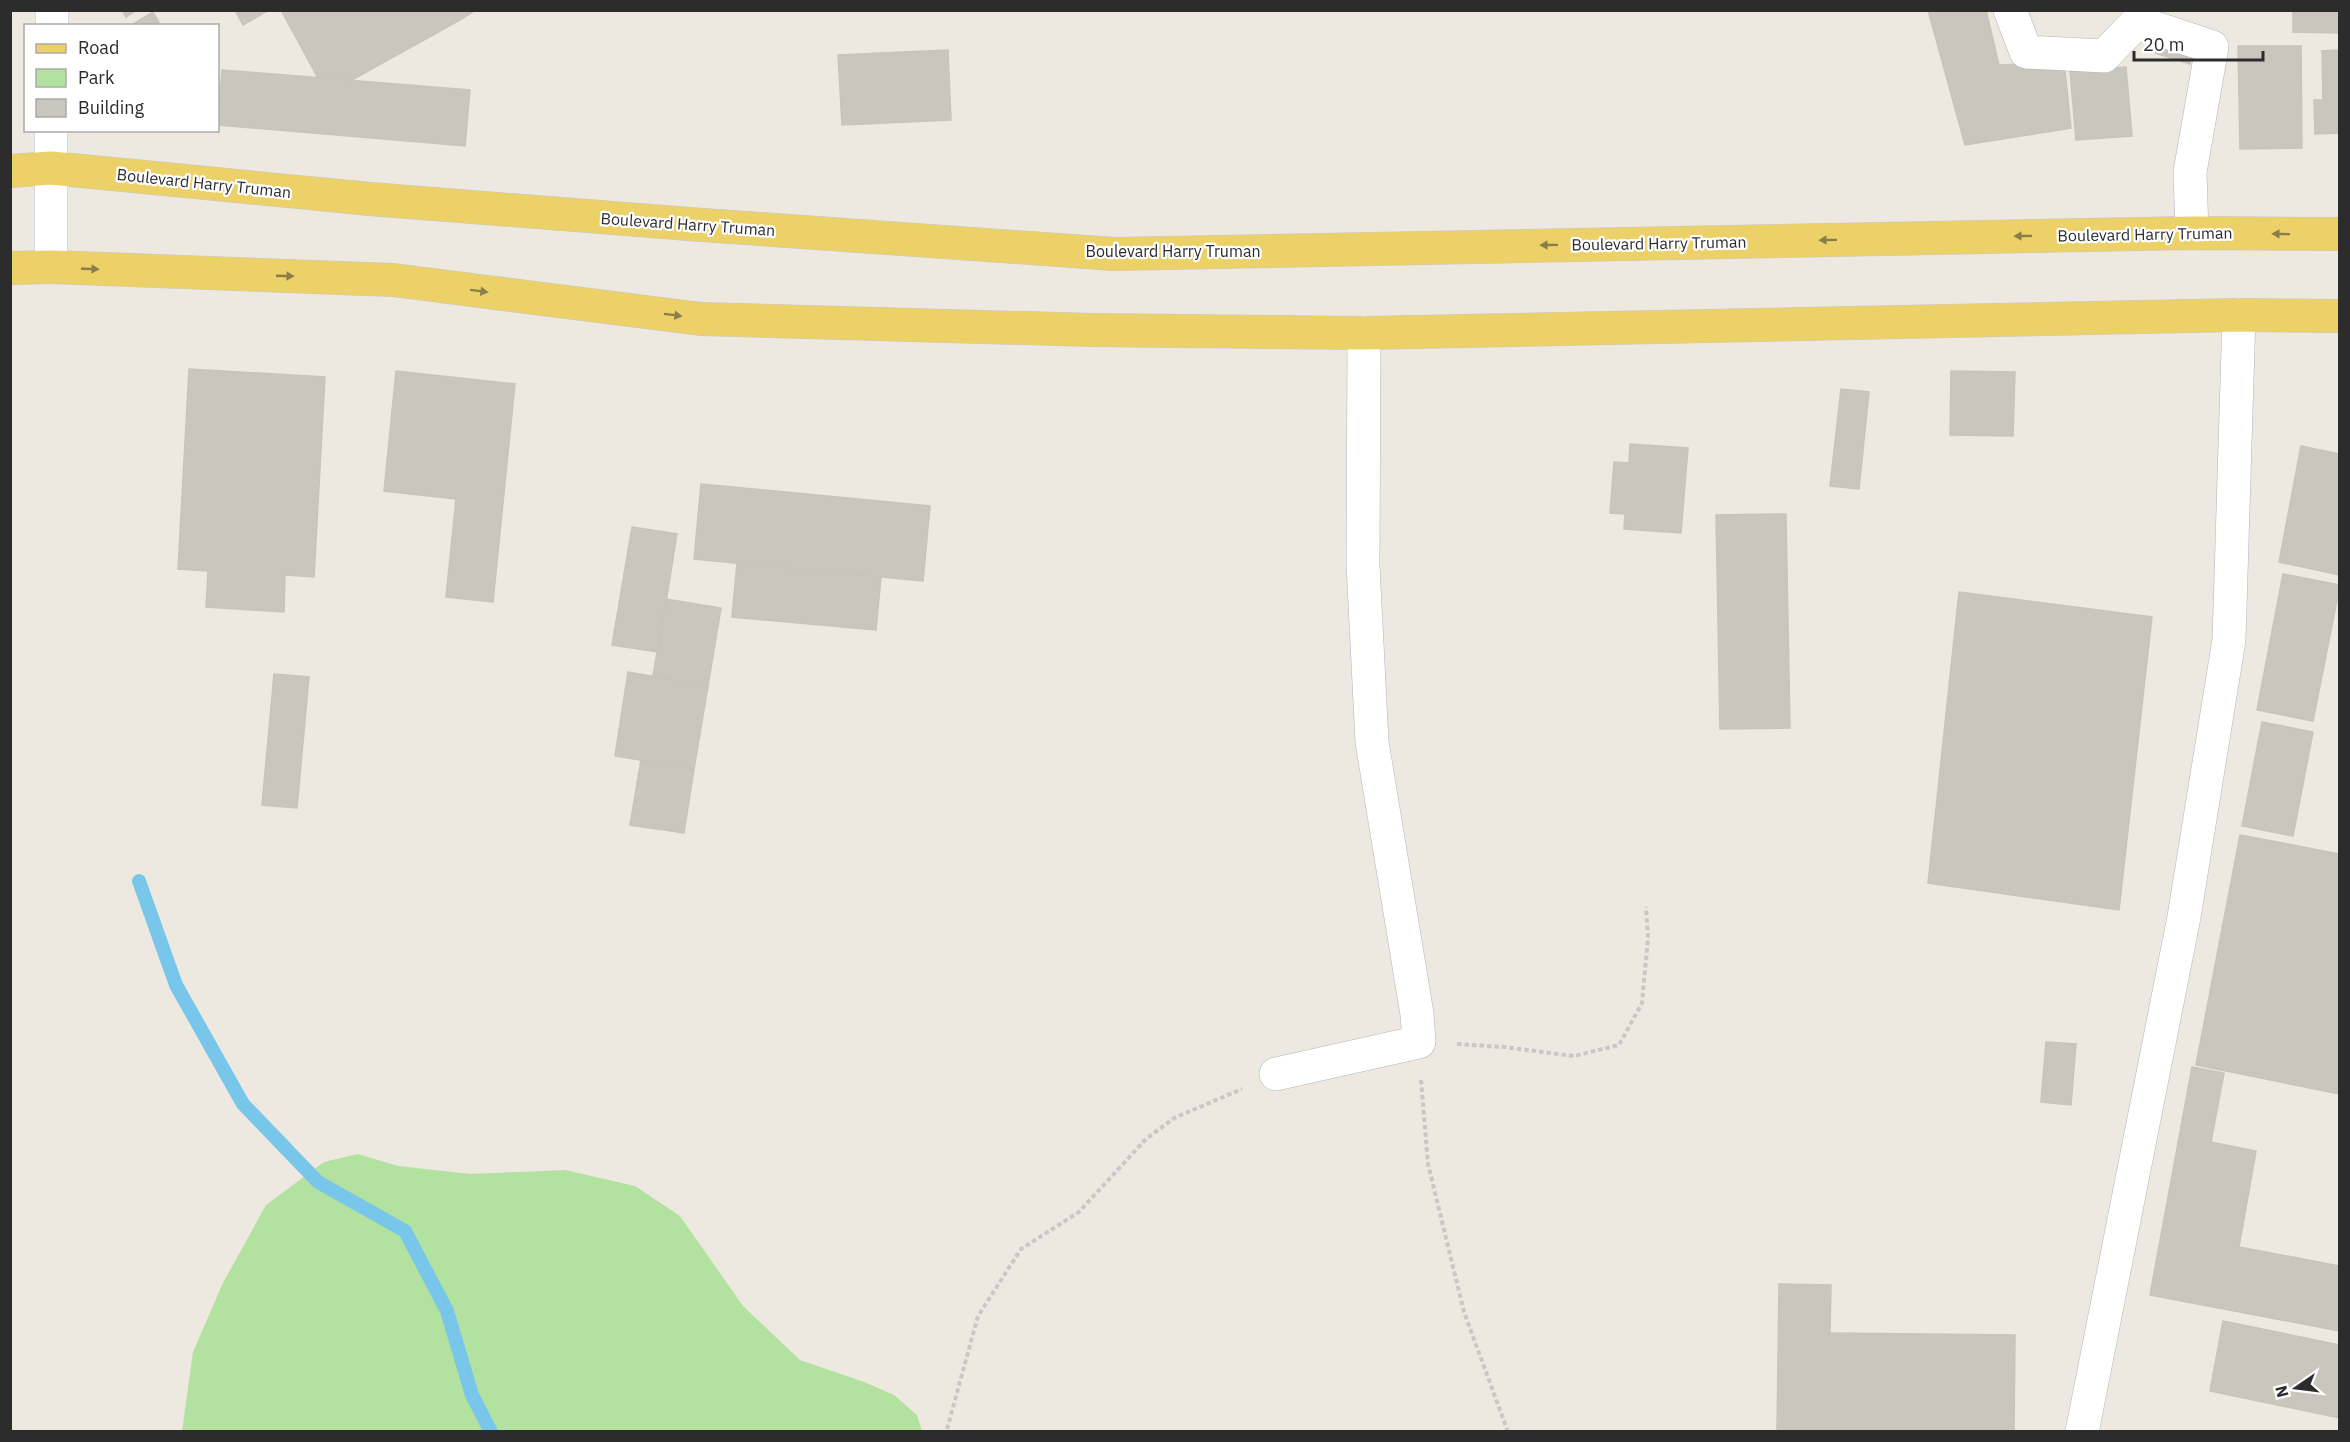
<svg xmlns="http://www.w3.org/2000/svg" width="2350" height="1442" viewBox="0 0 2350 1442" font-family="'IBM Plex Sans',sans-serif">
  <style>
    .green { fill: #b3e19f }
    .lines { fill: none; stroke-linecap: round; stroke-linejoin: round }
    .stream { stroke: #78c7ea; stroke-width: 14 }
    .building { fill: #c9c6be; stroke: #c9c4b9; stroke-width: 1.5 }
    .minor-casing { stroke: #b3b5bf; stroke-width: 34 }
    .major-casing { stroke: #c8c8c8; stroke-width: 34 }
    .path { stroke: #c8c8c8; stroke-width: 4; stroke-dasharray: 4.5 3; stroke-linecap: butt }
    .minor { stroke: #fff; stroke-width: 33 }
    .major { stroke: #ebd167; stroke-width: 33 }
    .oneway { fill: #8c7e4a }
    .labels { text-anchor: middle; dominant-baseline: central; stroke-width: 4.5; stroke-linejoin: round; paint-order: stroke }
    .street-label { font-size: 16px; fill: #2c2c2c; stroke: #fff }
  </style>
  <rect width="100%" height="100%" fill="#ede8e0"/>
  <path class="green" d="M358,1154L398,1166L470,1174L565,1170L635,1186L680,1216L743,1306L800,1360L864,1382L894,1395L917,1415L922,1431H182L193,1352L223,1283L266,1205L324,1162Z"/>
  <g class="lines">
    <path class="stream" d="M139,881L176,985L243,1104L318,1182L405,1231L447,1311L472,1395L491,1432"/>
  </g>
  <path class="building" d="M122,10H137L126,17Z
    M235,10H269L243,25Z
    M281,10H455L460,20L352,80L318,78Z
    M455,10H476L460,20Z
    M1928,10H1986L1999,65L2064,62L2071,128L1965,145Z
    M2293,10H2340V33L2293,32Z
    M153,12L161,26H130Z
    M2157,34L2195,46L2190,64L2152,52Z
    M2238,46H2301L2302,148L2240,149Z
    M948,50L951,120L842,125L838,55Z
    M2340,50V133L2315,134L2314,100H2323L2322,51Z
    M2126,67L2132,136L2076,140L2070,71Z
    M222,70L470,90L465,146L218,125Z
    M189,369L325,377L314,577L285,575L284,612L206,607L208,571L178,569Z
    M396,371L515,384L493,602L446,597L456,499L384,491Z
    M1951,371L2015,372L2013,436L1950,435Z
    M1841,389L1869,392L1859,489L1830,486Z
    M1630,444L1688,448L1681,533L1624,529L1625,514L1610,513L1614,462L1629,463Z
    M2301,446L2340,454V575L2279,562Z
    M701,484L930,506L923,581L694,559Z
    M1786,514L1790,728L1720,729L1716,515Z
    M632,527L677,534L658,652L612,645Z
    M737,563L881,577L876,630L732,617Z
    M2283,574L2340,585L2313,721L2257,710Z
    M1959,592L2152,617L2119,910L1928,883Z
    M666,599L721,608L708,686L653,676Z
    M628,672L708,686L694,769L615,756Z
    M274,674L309,677L297,808L262,805Z
    M2262,722L2313,732L2293,836L2242,826Z
    M641,760L694,769L684,833L630,825Z
    M2240,835L2340,854V1094L2196,1065Z
    M2046,1042L2076,1044L2071,1105L2041,1102Z
    M2192,1067L2224,1073L2211,1142L2256,1151L2239,1247L2340,1266V1331L2150,1295Z
    M1779,1284L1831,1285L1830,1333L2015,1335L2014,1432H1777Z
    M2223,1321L2340,1345V1418L2210,1391Z"/>
  <g class="lines">
    <g class="minor-casing">
      <path id="minor" d="M2010,10L2026,52L2104,56L2137,22L2212,47L2190,172L2192,233
        M52,26V10
        M51,130V267
        M1276,1074L1419,1042L1417,1014L1372,742L1363,565L1364,333
        M2082,1432L2184,917L2229,640L2239,315"/>
    </g>
    <g class="major-casing">
      <path id="major" d="M10,171L51,168L370,199L689,224L1114,254L2192,233L2340,234
        M10,268L51,267L393,280L701,319L1092,330L1364,333L2239,315L2340,316"/>
    </g>
    <path class="path" d="M1457,1044L1504,1047L1574,1056L1619,1045L1642,1003L1648,938L1646,907
      M1421,1080L1428,1164L1464,1312L1508,1432
      M947,1429L978,1316L1021,1249L1079,1212L1146,1139L1174,1118L1242,1089"/>
    <use href="#minor" class="minor"/>
    <use href="#major" class="major"/>
  </g>
  <defs><path id="oneway-solid" d="M-6-.8H1V-3.2L6.5 0L1 3.2V.8H-6Z" transform="scale(1.5)"/></defs>
  <g class="oneway">
    <use href="#oneway-solid" transform="translate(2281 234) rotate(-179)"/>
    <use href="#oneway-solid" transform="translate(2023 236) rotate(179)"/>
    <use href="#oneway-solid" transform="translate(1828 240) rotate(179)"/>
    <use href="#oneway-solid" transform="translate(1549 245) rotate(179)"/>
    <use href="#oneway-solid" transform="translate(90 269) rotate(2)"/>
    <use href="#oneway-solid" transform="translate(285 276) rotate(2)"/>
    <use href="#oneway-solid" transform="translate(479 291) rotate(7)"/>
    <use href="#oneway-solid" transform="translate(673 315) rotate(7)"/>
  </g>
  <g class="labels">
    <g class="street-label">
      <text transform="translate(204 183) rotate(6)">Boulevard Harry Truman</text>
      <text transform="translate(688 224) rotate(4)">Boulevard Harry Truman</text>
      <text transform="translate(2145 234) rotate(-1)">Boulevard Harry Truman</text>
      <text transform="translate(1659 243) rotate(-1)">Boulevard Harry Truman</text>
      <text x="1173" y="251">Boulevard Harry Truman</text>
    </g>
  </g>
  <rect width="2350" height="1442" fill="none" stroke="#2c2c2c" stroke-width="24"/>
  <rect x="24" y="24" width="195" height="108" fill="#ffffff" stroke="#ababab" stroke-width="1.5"/>
  <rect x="36" y="44" width="30" height="9" fill="#ebd167" stroke="#ababab" stroke-width="1.5"/>
  <text x="78" y="54" font-size="18" fill="#2c2c2c">Road</text>
  <rect x="36" y="69" width="30" height="18" fill="#b3e19f" stroke="#ababab" stroke-width="1.5"/>
  <text x="78" y="84" font-size="18" fill="#2c2c2c">Park</text>
  <rect x="36" y="99" width="30" height="18" fill="#c9c6be" stroke="#ababab" stroke-width="1.5"/>
  <text x="78" y="114" font-size="18" fill="#2c2c2c">Building</text>
  <g transform="translate(2296 1388) rotate(256)" stroke="#ffffff" stroke-width="4.5" paint-order="stroke">
  <path d="M0-4.5L10 22L0 15L-10 22Z" fill="#2c2c2c"/>
  <text y="-9" font-size="16" font-weight="bold" text-anchor="middle" fill="#2c2c2c">N</text>
  </g>
  <path d="M2134 51v9h129v-9" fill="none" stroke="#2c2c2c" stroke-width="3"/>
  <text x="2143" y="51" font-size="18" fill="#2c2c2c" stroke="#ffffff" stroke-width="4.5" paint-order="stroke">20 m</text>
</svg>
